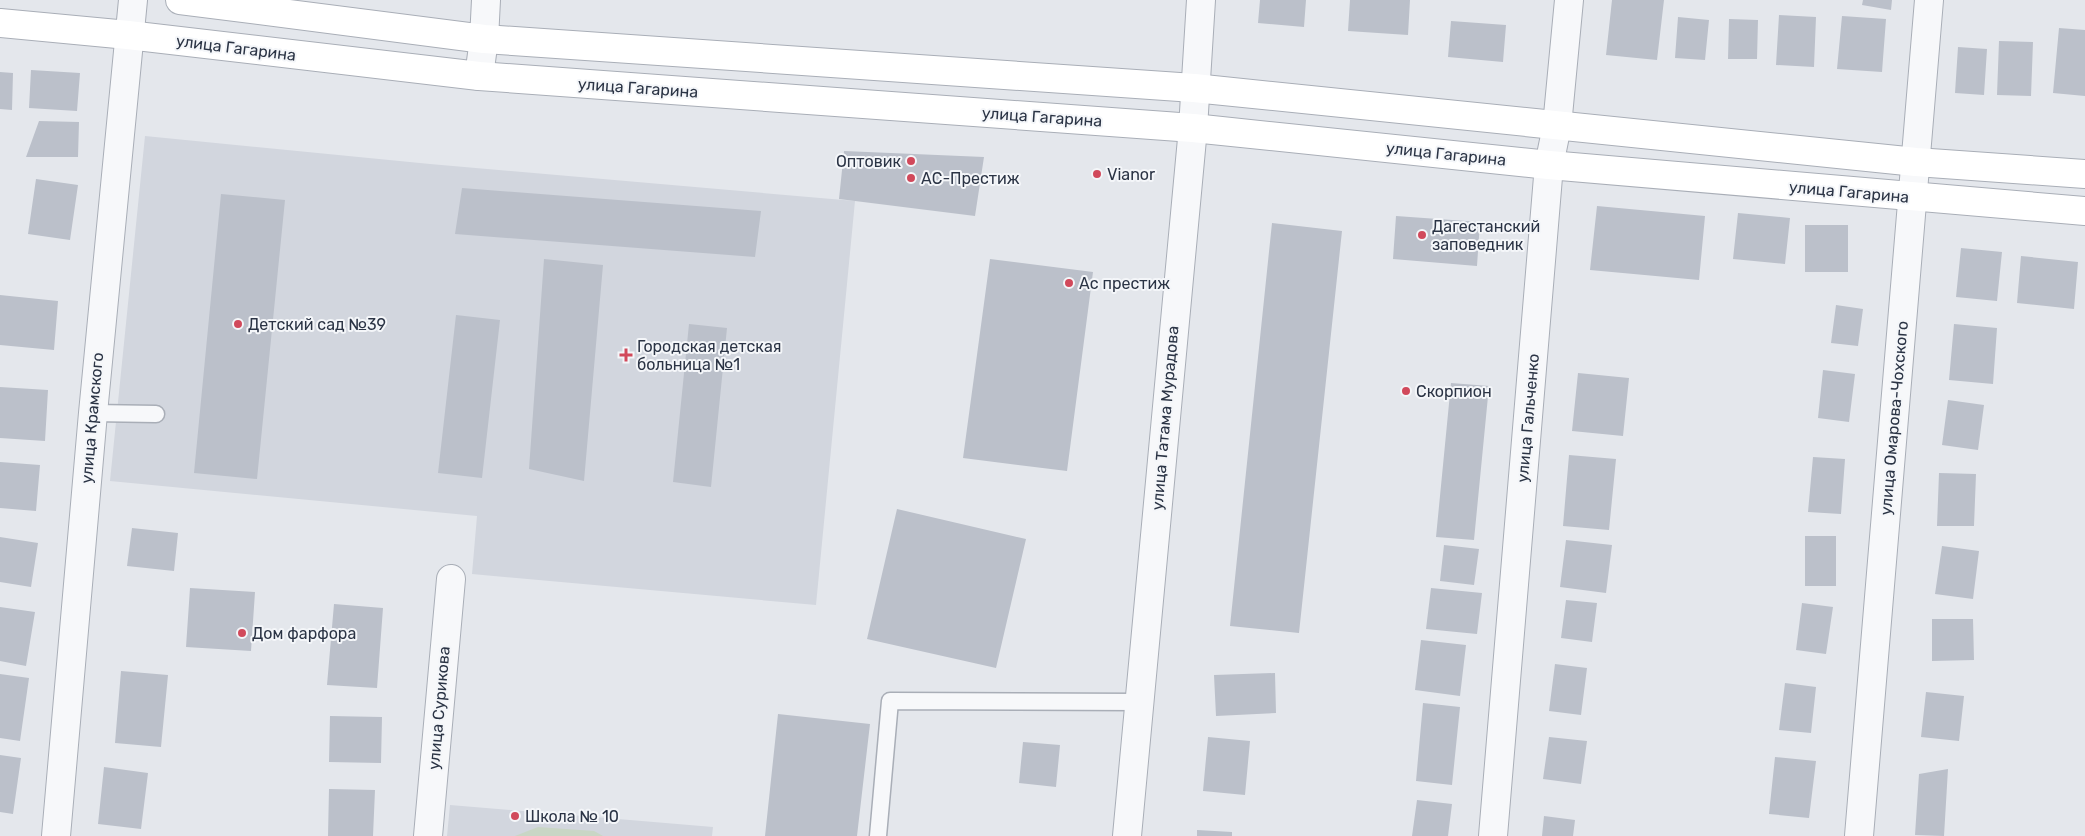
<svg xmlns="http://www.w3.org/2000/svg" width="2085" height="836" viewBox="0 0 2085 836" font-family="Rubik,sans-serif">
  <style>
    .built { fill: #d2d6de }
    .green { fill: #c9d6c5 }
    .building { fill: #bbc0ca }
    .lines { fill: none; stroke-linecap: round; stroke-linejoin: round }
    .service-casing { stroke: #a9aeb7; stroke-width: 19 }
    .minor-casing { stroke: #a9aeb7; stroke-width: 30 }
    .secondary-casing { stroke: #a9aeb7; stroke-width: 30 }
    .service { stroke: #f7f8fa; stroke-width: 16 }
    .minor { stroke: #f7f8fa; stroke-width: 28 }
    .secondary { stroke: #fff; stroke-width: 28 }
    .poi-dot { fill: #d1495b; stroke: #f4f6f9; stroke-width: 2 }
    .labels { text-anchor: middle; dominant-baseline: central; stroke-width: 4; stroke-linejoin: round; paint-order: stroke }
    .street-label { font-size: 16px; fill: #2b3445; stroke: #f4f6f9 }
    .poi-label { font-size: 16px; fill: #2b3445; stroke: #f4f6f9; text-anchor: start }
  </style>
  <rect width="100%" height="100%" fill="#e4e7ec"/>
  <path class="built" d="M145,136L430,164L855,201L816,605L472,574L477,516L110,481Z
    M450,805L713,827L712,836H447Z"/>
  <path class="green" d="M538,827L594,831L603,836H515Z"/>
  <path class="building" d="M1260,0H1306L1304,27L1258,23Z
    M1350,0H1410L1408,35L1348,31Z
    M1612,0H1664L1657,60L1606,55Z
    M1863,0H1892L1891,10L1862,5Z
    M1779,15L1816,17L1814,67L1776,65Z
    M1842,16L1886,19L1882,72L1837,69Z
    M1678,17L1709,20L1705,60L1675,58Z
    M1729,19L1758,20L1757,59H1728Z
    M1451,21L1506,25L1503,62L1448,57Z
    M2059,28L2085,30V96L2053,93Z
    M1999,41L2033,42L2031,96L1997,95Z
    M1958,47L1987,49L1984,95L1955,93Z
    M31,70L80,73L77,111L29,108Z
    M0,72L13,73L12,110L0,109Z
    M39,121L79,122L78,157H26Z
    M844,151L984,157L975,216L839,199Z
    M36,179L78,185L70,240L28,234Z
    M462,188L761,211L755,257L455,234Z
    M221,194L285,200L257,479L194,473Z
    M1597,206L1705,216L1699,280L1590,270Z
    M1738,213L1790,218L1785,264L1733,259Z
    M1396,216L1480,222L1477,266L1393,259Z
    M1272,223L1342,231L1299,633L1230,626Z
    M1805,225H1848V272H1805Z
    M1961,248L2002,252L1997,301L1956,297Z
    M2021,256L2078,262L2074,309L2017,303Z
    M544,259L603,265L584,481L529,469Z
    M990,259L1093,272L1067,471L963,458Z
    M0,295L58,301L54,350L0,345Z
    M1836,305L1863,309L1858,346L1831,343Z
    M456,315L500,320L482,478L438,473Z
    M689,324L727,328L711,487L673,482Z
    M1954,324L1997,328L1993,384L1949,380Z
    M1823,370L1855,374L1849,422L1818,418Z
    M1578,373L1629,378L1623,436L1572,431Z
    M1451,383L1489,386L1474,540L1436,537Z
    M0,387L48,390L45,441L0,438Z
    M1948,400L1984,405L1978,450L1942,445Z
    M1569,455L1616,459L1609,530L1563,526Z
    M1813,457L1845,459L1841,514L1808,512Z
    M0,462L40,465L36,511L0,508Z
    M1939,473L1976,474L1974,526H1937Z
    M897,509L1026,539L996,668L867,639Z
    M132,528L178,533L174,571L127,566Z
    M1805,536H1836V586H1805Z
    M0,537L38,543L31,587L0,582Z
    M1566,540L1612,545L1606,593L1560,587Z
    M1444,545L1479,549L1474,585L1440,581Z
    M1942,546L1979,551L1973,599L1935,594Z
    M190,588L255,592L251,651L186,647Z
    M1431,588L1482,593L1477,634L1426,629Z
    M1566,600L1597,603L1592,642L1561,638Z
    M1802,603L1833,607L1826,654L1796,650Z
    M334,604L383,608L377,688L327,685Z
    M0,607L35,612L26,666L0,661Z
    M1932,619H1973L1974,660L1932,661Z
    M1421,640L1466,645L1460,696L1415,690Z
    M1555,664L1587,668L1581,715L1549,711Z
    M121,671L168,675L161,747L115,743Z
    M1275,673L1276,713L1216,716L1214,675Z
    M0,674L29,678L20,741L0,738Z
    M1785,683L1816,687L1811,733L1779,730Z
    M1926,692L1964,696L1959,741L1921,737Z
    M1423,703L1460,707L1452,785L1416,781Z
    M778,714L870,724L857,836H765Z
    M330,716L382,717L381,763L329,762Z
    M1208,737L1250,741L1245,795L1203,791Z
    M1549,737L1587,741L1581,784L1543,779Z
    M1023,742L1060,745L1056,787L1019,783Z
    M0,755L21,758L13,814L0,812Z
    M1775,757L1816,761L1809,818L1769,814Z
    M104,767L148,773L141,829L98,824Z
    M1948,769L1944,836L1915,835L1919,774Z
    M329,789L375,790L373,836H328Z
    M1417,800L1452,804L1448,836H1412Z
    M1544,816L1575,820L1573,836H1542Z
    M1197,830L1232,832V836H1197Z"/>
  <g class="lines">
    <g class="service-casing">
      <path id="service" d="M93,413L156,414
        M878,836L890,701L1139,702"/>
    </g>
    <g class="minor-casing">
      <path id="minor" d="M479,76L484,39L486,0
        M56,836L93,413L133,0
        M428,836L451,579
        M1127,836L1193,128L1201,0
        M1493,836L1549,165L1557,126L1569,0
        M1859,836L1929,0"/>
    </g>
    <g class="secondary-casing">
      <path id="secondary" d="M180,0L484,39L1194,88L1916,162L2085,174
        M0,23L128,35L479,76L1193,128L1549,165L2085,211"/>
    </g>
    <use href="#service" class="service"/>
    <use href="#minor" class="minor"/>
    <use href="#secondary" class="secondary"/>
  </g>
  <g class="poi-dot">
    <circle cx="911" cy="161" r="5"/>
    <circle cx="1097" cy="174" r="5"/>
    <circle cx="911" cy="178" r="5"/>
    <circle cx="1422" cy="235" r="5"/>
    <circle cx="1069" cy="283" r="5"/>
    <circle cx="238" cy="324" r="5"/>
    <path d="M623.5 347.5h5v5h5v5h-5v5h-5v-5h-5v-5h5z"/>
    <circle cx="1406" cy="391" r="5"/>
    <circle cx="242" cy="633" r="5"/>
    <circle cx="515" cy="816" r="5"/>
  </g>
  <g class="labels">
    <g class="street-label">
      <text transform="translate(236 48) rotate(7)">улица Гагарина</text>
      <text transform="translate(638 88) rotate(4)">улица Гагарина</text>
      <text transform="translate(1042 117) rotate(4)">улица Гагарина</text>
      <text transform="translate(1446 154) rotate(6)">улица Гагарина</text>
      <text transform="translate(1849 192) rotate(5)">улица Гагарина</text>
      <text transform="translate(92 418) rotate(-85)">улица Крамского</text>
      <text transform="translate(1165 418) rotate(-85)">улица Татама Мурадова</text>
      <text transform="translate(1528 418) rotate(-85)">улица Гальченко</text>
      <text transform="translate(1894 418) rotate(-85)">улица Омарова-Чохского</text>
      <text transform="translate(439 708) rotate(-85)">улица Сурикова</text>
    </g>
    <g class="poi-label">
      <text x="901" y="161" text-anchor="end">Оптовик</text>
      <text x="1107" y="174">Vianor</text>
      <text x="921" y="178">АС-Престиж</text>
      <text x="1432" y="226">Дагестанский<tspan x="1432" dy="18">заповедник</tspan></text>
      <text x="1079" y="283">Ас престиж</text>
      <text x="248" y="324">Детский сад №39</text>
      <text x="637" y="346">Городская детская<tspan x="637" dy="18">больница №1</tspan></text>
      <text x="1416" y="391">Скорпион</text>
      <text x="252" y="633">Дом фарфора</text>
      <text x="525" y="816">Школа № 10</text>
    </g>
  </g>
</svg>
